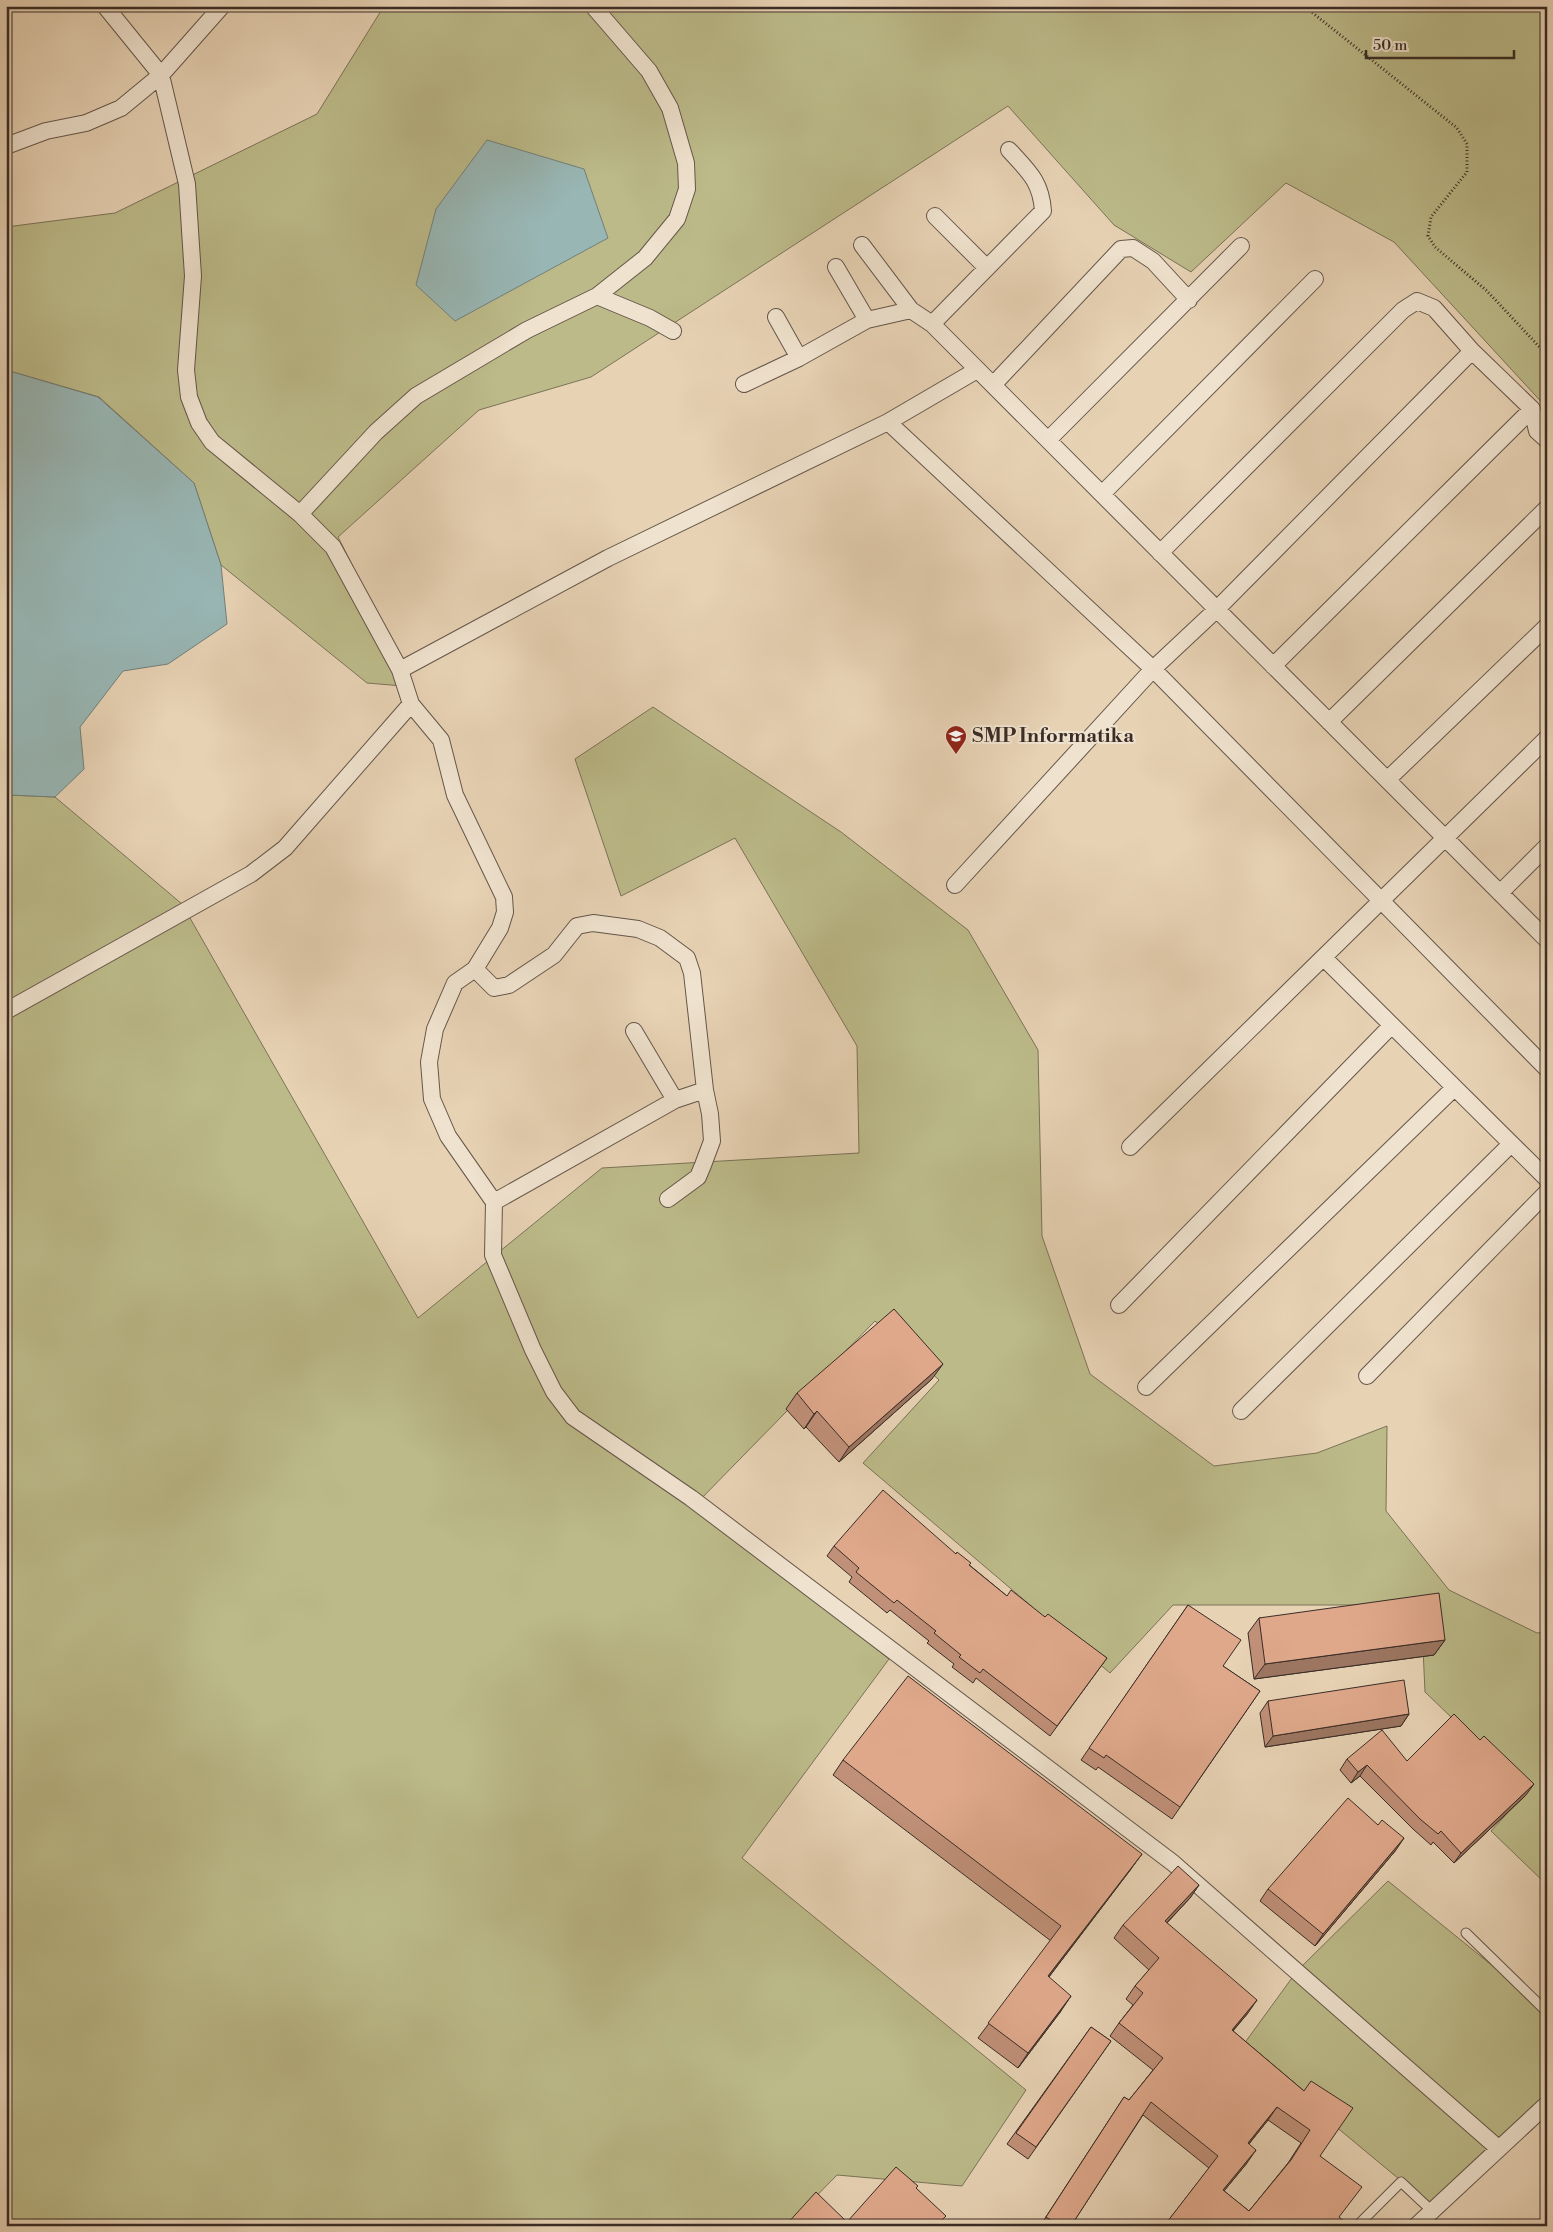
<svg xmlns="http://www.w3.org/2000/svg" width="1553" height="2232" viewBox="0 0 1553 2232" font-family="'Libre Bodoni',serif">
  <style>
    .green { fill: #bcba89; stroke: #7b7358 }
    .water { fill: #98b6b4; stroke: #727f7b }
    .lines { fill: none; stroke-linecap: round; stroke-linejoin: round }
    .lane-casing { stroke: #65564a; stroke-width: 11 }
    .street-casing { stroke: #65564a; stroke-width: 18 }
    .path { stroke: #3a2c26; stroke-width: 3; stroke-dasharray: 1 2.5; stroke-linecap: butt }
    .lane { stroke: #efe2ce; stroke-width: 9 }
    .street { stroke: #efe2ce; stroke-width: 16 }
    .wall { fill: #c09078; stroke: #3a2c26; fill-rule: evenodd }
    .shaded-wall { fill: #9c7661; stroke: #3a2c26 }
    .building { fill: #dfa88b; stroke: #3a2c26; fill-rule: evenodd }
    .labels { text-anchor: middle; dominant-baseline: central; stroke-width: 4; stroke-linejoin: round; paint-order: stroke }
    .poi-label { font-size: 20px; font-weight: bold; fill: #3a2c26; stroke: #efe2ce; text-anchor: start }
  </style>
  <rect width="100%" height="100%" fill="#e7d2b4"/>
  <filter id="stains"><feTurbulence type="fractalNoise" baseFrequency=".004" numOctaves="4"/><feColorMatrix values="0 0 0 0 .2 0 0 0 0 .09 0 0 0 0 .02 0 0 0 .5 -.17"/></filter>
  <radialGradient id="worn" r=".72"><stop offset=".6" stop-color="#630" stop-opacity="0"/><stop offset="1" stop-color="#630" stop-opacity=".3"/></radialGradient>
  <path class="green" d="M384,6H1547V408L1394,242L1286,183L1191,272L1114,225L1008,106L591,377L479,410L338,537L414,687L367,683L221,565L194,483L99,397L6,370V227L115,213L317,114Z
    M653,707L841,832L968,930L1038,1050L1042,1236L1090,1374L1214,1466L1317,1453L1387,1426L1386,1511L1449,1590L1537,1633L1547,1632V1885L1491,1831L1528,1791L1425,1692L1421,1605H1173L1110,1673L863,1463L939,1380L875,1321L694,1506L889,1659L742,1858L1026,2090L962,2186L837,2175L787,2226H6V792L9,795L55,797L182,904L418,1318L602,1168L859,1153L857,1046L735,838L621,896L575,759Z
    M1388,1881L1547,2010V2114L1440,2213L1241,2048L1297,1971Z"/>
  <path class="water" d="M487,140L584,169L608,238L455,321L416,285L436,209Z
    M6,370L98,397L194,483L221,565L227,624L168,664L123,671L80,727L84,769L55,797L9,795L6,792Z"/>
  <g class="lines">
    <g class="lane-casing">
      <path id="lane" d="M1466,1933L1547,2012
        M1357,2226L1401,2182L1432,2211"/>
    </g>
    <g class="street-casing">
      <path id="street" d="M105,6L161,75L187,184L193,276L186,370L189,397L199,423L212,442L300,514L333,547L400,670L411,704L441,740L455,795L504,897L505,912L500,928L475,969L455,983L435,1029L429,1062L432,1099L448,1136L494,1202L493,1255L533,1350L554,1392L573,1417L691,1498L1173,1863L1498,2148
        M6,146L46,131L86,123L121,108L161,75L222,6
        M935,216L987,268
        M862,245L911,310
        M836,267L867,320
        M597,296L650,318L673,331
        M776,317L799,358
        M932,324L1043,211C1041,181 1028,171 1009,150
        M744,384L799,358L867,320L911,310L932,324L1547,940
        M993,385L1121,249L1133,248L1153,261L1189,300
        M888,422L977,370
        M1048,440L1241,246
        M1102,494L1315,279
        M300,514L376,432L416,396L527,330L597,296L645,258L677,219L687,189L686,163L670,108L649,71L593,6
        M1160,553L1403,310L1417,301L1434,308L1472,351L1532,409L1537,431L1547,440
        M1273,666L1532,409
        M400,670L608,558L888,422L1153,669L1547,1069
        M1329,722L1547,508
        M1387,780L1547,626
        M955,885L1153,669L1217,609L1472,351
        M1500,893L1547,846
        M1324,958L1547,1179
        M475,969L494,988L509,985L554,955L577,926L593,923L638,929L660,938L687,958L692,973L705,1090
        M6,1011L251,874L285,848L411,704
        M634,1031L675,1100
        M1130,1147L1547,738
        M494,1202L675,1100L705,1090L710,1114L712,1141L703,1165L698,1177L668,1199
        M1119,1305L1391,1026
        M1367,1376L1547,1192
        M1146,1387L1454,1088
        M1241,1411L1511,1144
        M1416,2226L1547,2104"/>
    </g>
    <path class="path" d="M1304,6L1457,128L1467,144V172L1431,217L1428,236L1435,247L1487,291L1547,355"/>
    <use href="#lane" class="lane"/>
    <use href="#street" class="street"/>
  </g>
  <path class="wall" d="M932,1379L839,1462L806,1427L804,1429L786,1409L797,1393Z
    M834,1546L956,1554L1007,1596L1045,1617L1107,1658L1050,1736L976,1678L973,1683L952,1667L954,1664L927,1643L929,1641L890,1610L887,1613L849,1582L852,1577L827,1556Z
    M1188,1605L1223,1666L1260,1691L1172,1819L1098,1767L1096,1770L1081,1760Z
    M1259,1618L1445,1640L1434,1655L1254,1679L1248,1633Z
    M1268,1701L1409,1714L1401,1726L1265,1747L1260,1713Z
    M1347,1759L1407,1761L1526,1795L1454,1863L1433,1842L1431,1845L1413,1829L1360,1776L1351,1783L1340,1770Z
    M843,1760L1131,1869L1049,1977L1061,2011L1018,2068L978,2038L1051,1941L833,1775Z
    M1396,1850L1315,1946L1260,1901L1268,1889Z
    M1199,1885L1190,1898L1167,1923L1248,2013L1233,2031L1304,2091L1320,2156L1352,2200L1164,2226L1209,2168L1143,2115L1071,2226H1040L1124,2097L1129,2100L1153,2070L1110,2036L1119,2023L1133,2005L1126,1999L1135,1986L1149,1970L1114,1938L1123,1925ZM1268,2120L1301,2143L1288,2163L1249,2211L1224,2191L1247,2163L1249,2144Z
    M1091,2027L1111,2041L1028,2159L1007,2144Z"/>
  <path class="shaded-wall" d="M943,1364L932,1379L839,1462L849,1447Z
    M817,1411L806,1427L804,1429L814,1414Z
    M1445,1640L1434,1655L1254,1679L1265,1664Z
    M1409,1714L1401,1726L1265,1747L1273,1736Z
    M1367,1765L1360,1776L1351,1783L1358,1772Z
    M1534,1784L1526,1795L1454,1863L1461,1853Z
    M1404,1838L1396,1850L1315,1946L1323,1934Z
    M1142,1854L1131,1869L1038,1991L1048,1976Z
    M1199,1885L1190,1898L1156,1934L1165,1921Z
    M1071,1996L1061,2011L1018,2068L1028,2053Z
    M1257,2000L1248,2013L1222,2043L1232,2030Z
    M1277,2107L1268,2120L1239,2156L1248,2143Z
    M1256,2150L1247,2163L1214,2203L1223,2190Z"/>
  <path class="building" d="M894,1309L943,1364L849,1447L817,1411L814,1414L797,1393Z
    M883,1490L956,1554L957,1552L971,1563L969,1565L1007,1596L1011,1590L1045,1617L1048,1614L1107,1658L1057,1726L983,1669L980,1673L959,1657L961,1655L934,1633L936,1631L897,1600L894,1603L856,1572L859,1568L834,1546Z
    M1439,1593L1445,1640L1265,1664L1259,1618Z
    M1188,1605L1241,1640L1223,1666L1260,1691L1180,1807L1106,1755L1104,1758L1089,1748Z
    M908,1676L1142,1854L1048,1976L1071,1996L1028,2053L988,2023L1061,1926L843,1760Z
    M1404,1680L1409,1714L1273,1736L1268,1701Z
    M1454,1714L1480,1740L1484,1736L1534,1784L1461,1853L1441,1831L1438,1834L1420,1819L1367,1765L1358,1772L1347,1759L1382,1730L1407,1761Z
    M1348,1798L1378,1825L1382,1820L1404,1838L1323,1934L1268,1889Z
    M1178,1866L1199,1885L1165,1921L1257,2000L1232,2030L1304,2091L1311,2081L1353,2108L1320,2156L1362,2187L1339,2217L1350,2226H1164L1218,2156L1151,2102L1071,2226H1060L1046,2217L1124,2097L1129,2100L1163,2058L1119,2023L1143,1993L1135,1986L1159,1958L1123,1925ZM1277,2107L1310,2130L1291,2160L1249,2211L1223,2190L1256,2150L1248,2143Z
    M1091,2027L1111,2041L1036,2147L1016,2133Z
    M896,2167L918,2186L916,2188L946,2216L939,2223L942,2226H785L816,2192L847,2222Z"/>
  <defs>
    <g id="school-pin" transform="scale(1.125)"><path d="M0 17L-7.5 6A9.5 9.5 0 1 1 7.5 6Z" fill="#8f2418" stroke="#efe2ce"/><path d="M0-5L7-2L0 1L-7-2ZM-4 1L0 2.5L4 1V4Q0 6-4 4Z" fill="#fff"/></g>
  </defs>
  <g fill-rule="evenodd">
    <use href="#school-pin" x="956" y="736"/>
  </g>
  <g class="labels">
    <g class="poi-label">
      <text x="972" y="736">SMP Informatika</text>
    </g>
  </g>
  <rect width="1553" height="2232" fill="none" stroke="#e7d2b4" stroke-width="25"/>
  <rect x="8" y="8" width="1538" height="2217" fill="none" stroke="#3a2c26" stroke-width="2.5"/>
  <rect x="12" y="12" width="1528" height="2207" fill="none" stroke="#3a2c26"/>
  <path d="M1366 50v8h148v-8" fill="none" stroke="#3a2c26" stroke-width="2.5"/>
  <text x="1373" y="50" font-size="15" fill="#3a2c26" stroke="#efe2ce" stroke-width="4" paint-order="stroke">50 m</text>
  <rect width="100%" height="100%" filter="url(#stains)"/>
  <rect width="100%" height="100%" fill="url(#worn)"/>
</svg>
